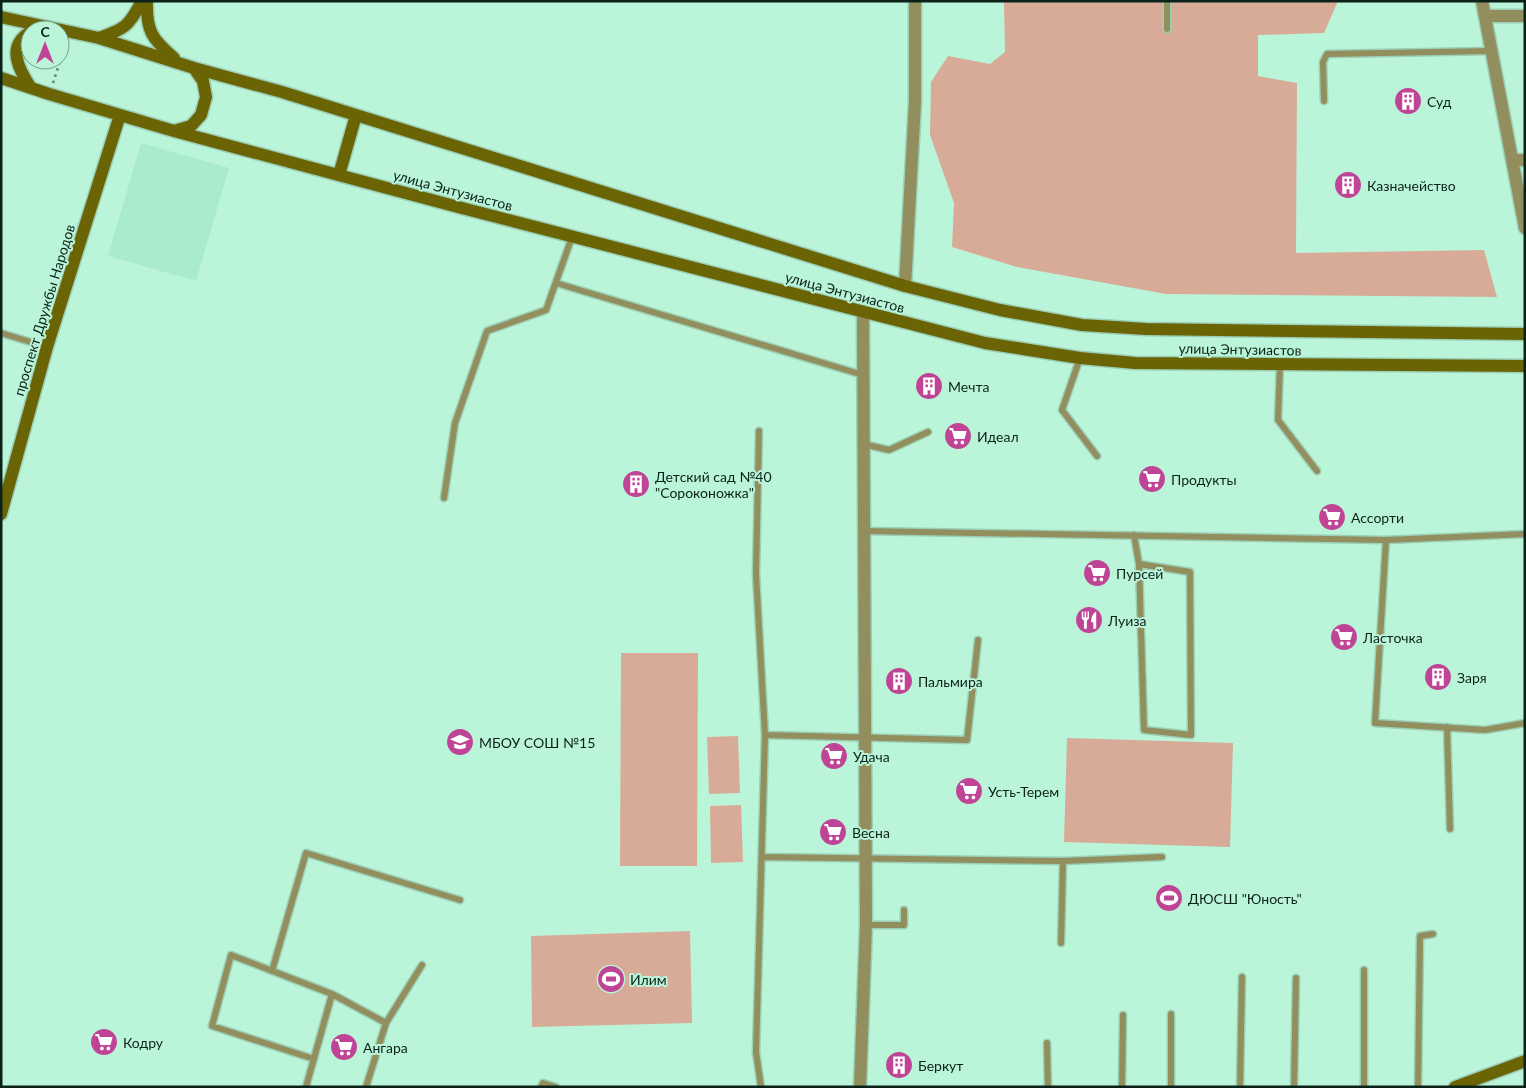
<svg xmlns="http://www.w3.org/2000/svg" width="1526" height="1088" viewBox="0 0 1526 1088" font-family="Lato,sans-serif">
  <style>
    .built { fill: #a9ebcb }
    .green { fill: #d8ab98 }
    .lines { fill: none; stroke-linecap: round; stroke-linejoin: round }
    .lane-casing { stroke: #9bcfb6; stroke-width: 9 }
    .street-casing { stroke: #9bcfb6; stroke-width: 15 }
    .secondary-casing { stroke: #9bcfb6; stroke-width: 15 }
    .path { stroke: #608876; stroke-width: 2.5; stroke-dasharray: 2.5 4; stroke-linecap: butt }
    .lane { stroke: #928e5d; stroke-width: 6 }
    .street { stroke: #928e5d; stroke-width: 12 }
    .secondary { stroke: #6b6405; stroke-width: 12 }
    .labels { text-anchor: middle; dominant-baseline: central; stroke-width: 4; stroke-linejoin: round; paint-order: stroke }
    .poi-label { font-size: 14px; fill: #0b2219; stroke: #bbf5d9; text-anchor: start }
    .street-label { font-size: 14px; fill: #0b2219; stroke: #bbf5d9 }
  </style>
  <rect width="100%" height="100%" fill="#bbf5d9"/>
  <path class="built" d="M141,143L229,168L196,281L108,256Z"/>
  <path class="green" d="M1004,1H1338L1324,33L1258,35V76L1297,83L1296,253L1484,250L1497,297L1166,294L1017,267L952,247L954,203L930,135L931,82L948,56L990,64L1005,52Z
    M621,653H698L697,866H620Z
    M738,736L740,793L709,794L707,737Z
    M1067,738L1233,743L1230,847L1064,842Z
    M741,805L743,862L711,863L710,806Z
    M690,931L692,1023L532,1027L531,936Z"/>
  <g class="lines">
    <g class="lane-casing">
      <path id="lane" d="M1167,29V1
        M1324,101L1323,62L1327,54L1491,51
        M556,283L863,375
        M1,333L47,347
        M1080,358L1062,410L1097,456
        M1280,364L1278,420L1317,471
        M759,431L756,574L765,735L967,740L978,640
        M863,444L889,450L928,432
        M444,498L455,423L487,331L546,310L572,237
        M864,531L1386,540L1375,723L1485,730L1525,723
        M1134,535L1139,564L1190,572L1191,735L1144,730L1139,564
        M1386,540L1525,534
        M1447,727L1450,829
        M762,857L1063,861L1162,857
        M866,925H904V910
        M1061,943L1063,861
        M1364,970V1087
        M272,971L306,853L460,900
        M386,1023L422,965
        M1047,1043L1048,1087
        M314,1059L212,1026L231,955L332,994
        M306,1087L332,994L386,1023L366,1087
        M541,1087L543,1083L556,1087
        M761,1087L756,1052L765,735
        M1122,1087L1123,1015
        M1171,1087V1014
        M1240,1087L1242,977
        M1294,1087L1296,978
        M1418,1087L1420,936L1433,934"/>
    </g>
    <g class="street-casing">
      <path id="street" d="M1482,1L1525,228
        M1485,16H1525
        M1512,160H1525
        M905,286L915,102V1
        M860,1087L866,925L863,312"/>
    </g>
    <g class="secondary-casing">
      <path id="secondary" d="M147,1C146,31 152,39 174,58
        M1,17L99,38L194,68L282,92L905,286L1000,310L1082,325L1146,329L1525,334
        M30,32C6,47 19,70 31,88
        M99,38C125,29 129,26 142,1
        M1,78L49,94L174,131L458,207L985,343L1080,358L1135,363L1525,366
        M174,131L191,126L201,115L206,97L203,81L194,68
        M339,175L356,115
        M1,514L47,347L120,115
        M1455,1087L1525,1061"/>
    </g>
    <path class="path" d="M53,83L66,43"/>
    <use href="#lane" class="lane"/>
    <use href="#street" class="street"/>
    <use href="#secondary" class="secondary"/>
  </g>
  <defs>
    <g id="building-disc" transform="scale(1.4375)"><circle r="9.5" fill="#c04495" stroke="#bbf5d9"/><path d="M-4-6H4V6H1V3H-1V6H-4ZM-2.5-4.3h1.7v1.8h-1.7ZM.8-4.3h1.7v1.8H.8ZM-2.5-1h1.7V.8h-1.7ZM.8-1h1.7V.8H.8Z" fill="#fff"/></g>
    <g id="supermarket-disc" transform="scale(1.4375)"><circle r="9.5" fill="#c04495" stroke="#bbf5d9"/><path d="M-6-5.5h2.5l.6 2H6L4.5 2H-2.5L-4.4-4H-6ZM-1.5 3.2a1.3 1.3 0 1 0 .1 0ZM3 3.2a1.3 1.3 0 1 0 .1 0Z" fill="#fff"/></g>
    <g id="restaurant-disc" transform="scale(1.4375)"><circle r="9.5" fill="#c04495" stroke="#bbf5d9"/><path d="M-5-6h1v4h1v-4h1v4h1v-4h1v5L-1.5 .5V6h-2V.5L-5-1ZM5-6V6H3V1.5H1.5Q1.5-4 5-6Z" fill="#fff"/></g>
    <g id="school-disc" transform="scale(1.4375)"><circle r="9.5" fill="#c04495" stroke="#bbf5d9"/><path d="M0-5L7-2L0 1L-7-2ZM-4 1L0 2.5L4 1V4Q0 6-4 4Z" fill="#fff"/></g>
    <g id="stadium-disc" transform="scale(1.4375)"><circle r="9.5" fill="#c04495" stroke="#bbf5d9"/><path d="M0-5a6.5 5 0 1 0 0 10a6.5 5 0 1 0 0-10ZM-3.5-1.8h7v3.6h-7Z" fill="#fff"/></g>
  </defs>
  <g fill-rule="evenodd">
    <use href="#building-disc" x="1408" y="101"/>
    <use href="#building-disc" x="1348" y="185"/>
    <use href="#building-disc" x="929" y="386"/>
    <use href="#supermarket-disc" x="958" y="436"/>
    <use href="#supermarket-disc" x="1152" y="479"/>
    <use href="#building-disc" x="636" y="484"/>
    <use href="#supermarket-disc" x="1332" y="517"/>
    <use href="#supermarket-disc" x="1097" y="573"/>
    <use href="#restaurant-disc" x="1089" y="620"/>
    <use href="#supermarket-disc" x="1344" y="637"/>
    <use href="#building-disc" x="1438" y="677"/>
    <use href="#building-disc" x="899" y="681"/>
    <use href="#school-disc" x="460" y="742"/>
    <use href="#supermarket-disc" x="834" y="756"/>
    <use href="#supermarket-disc" x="969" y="791"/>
    <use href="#supermarket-disc" x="833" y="832"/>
    <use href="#stadium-disc" x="1169" y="898"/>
    <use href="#stadium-disc" x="611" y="979"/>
    <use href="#supermarket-disc" x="104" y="1042"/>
    <use href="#supermarket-disc" x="344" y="1047"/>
    <use href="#building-disc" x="899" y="1065"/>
  </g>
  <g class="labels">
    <g class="poi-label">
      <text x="1427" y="101">Суд</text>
      <text x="1367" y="185">Казначейство</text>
      <text x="948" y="386">Мечта</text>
      <text x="977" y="436">Идеал</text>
      <text x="655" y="476">Детский сад №40<tspan x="655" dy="16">"Сороконожка"</tspan></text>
      <text x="1171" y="479">Продукты</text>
      <text x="1351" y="517">Ассорти</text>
      <text x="1116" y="573">Пурсей</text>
      <text x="1108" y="620">Луиза</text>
      <text x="1363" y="637">Ласточка</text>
      <text x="1457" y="677">Заря</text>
      <text x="918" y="681">Пальмира</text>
      <text x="479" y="742">МБОУ СОШ №15</text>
      <text x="853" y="756">Удача</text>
      <text x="988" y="791">Усть-Терем</text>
      <text x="852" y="832">Весна</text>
      <text x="1188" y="898">ДЮСШ "Юность"</text>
      <text x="630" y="979">Илим</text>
      <text x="123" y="1042">Кодру</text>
      <text x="363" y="1047">Ангара</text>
      <text x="918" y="1065">Беркут</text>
    </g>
    <g class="street-label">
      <text transform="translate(453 190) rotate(15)">улица Энтузиастов</text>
      <text transform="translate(845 292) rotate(15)">улица Энтузиастов</text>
      <text transform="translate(44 310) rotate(-73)">проспект Дружбы Народов</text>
      <text transform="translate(1240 349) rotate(1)">улица Энтузиастов</text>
    </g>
  </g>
  <rect width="1526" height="1088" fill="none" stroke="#0b2219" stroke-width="5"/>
  <g transform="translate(45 45)"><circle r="24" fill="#bbf5d9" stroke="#75a18c"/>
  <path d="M0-4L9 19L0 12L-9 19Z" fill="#c04495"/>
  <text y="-8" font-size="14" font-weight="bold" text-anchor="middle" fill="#0b2219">С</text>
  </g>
</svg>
